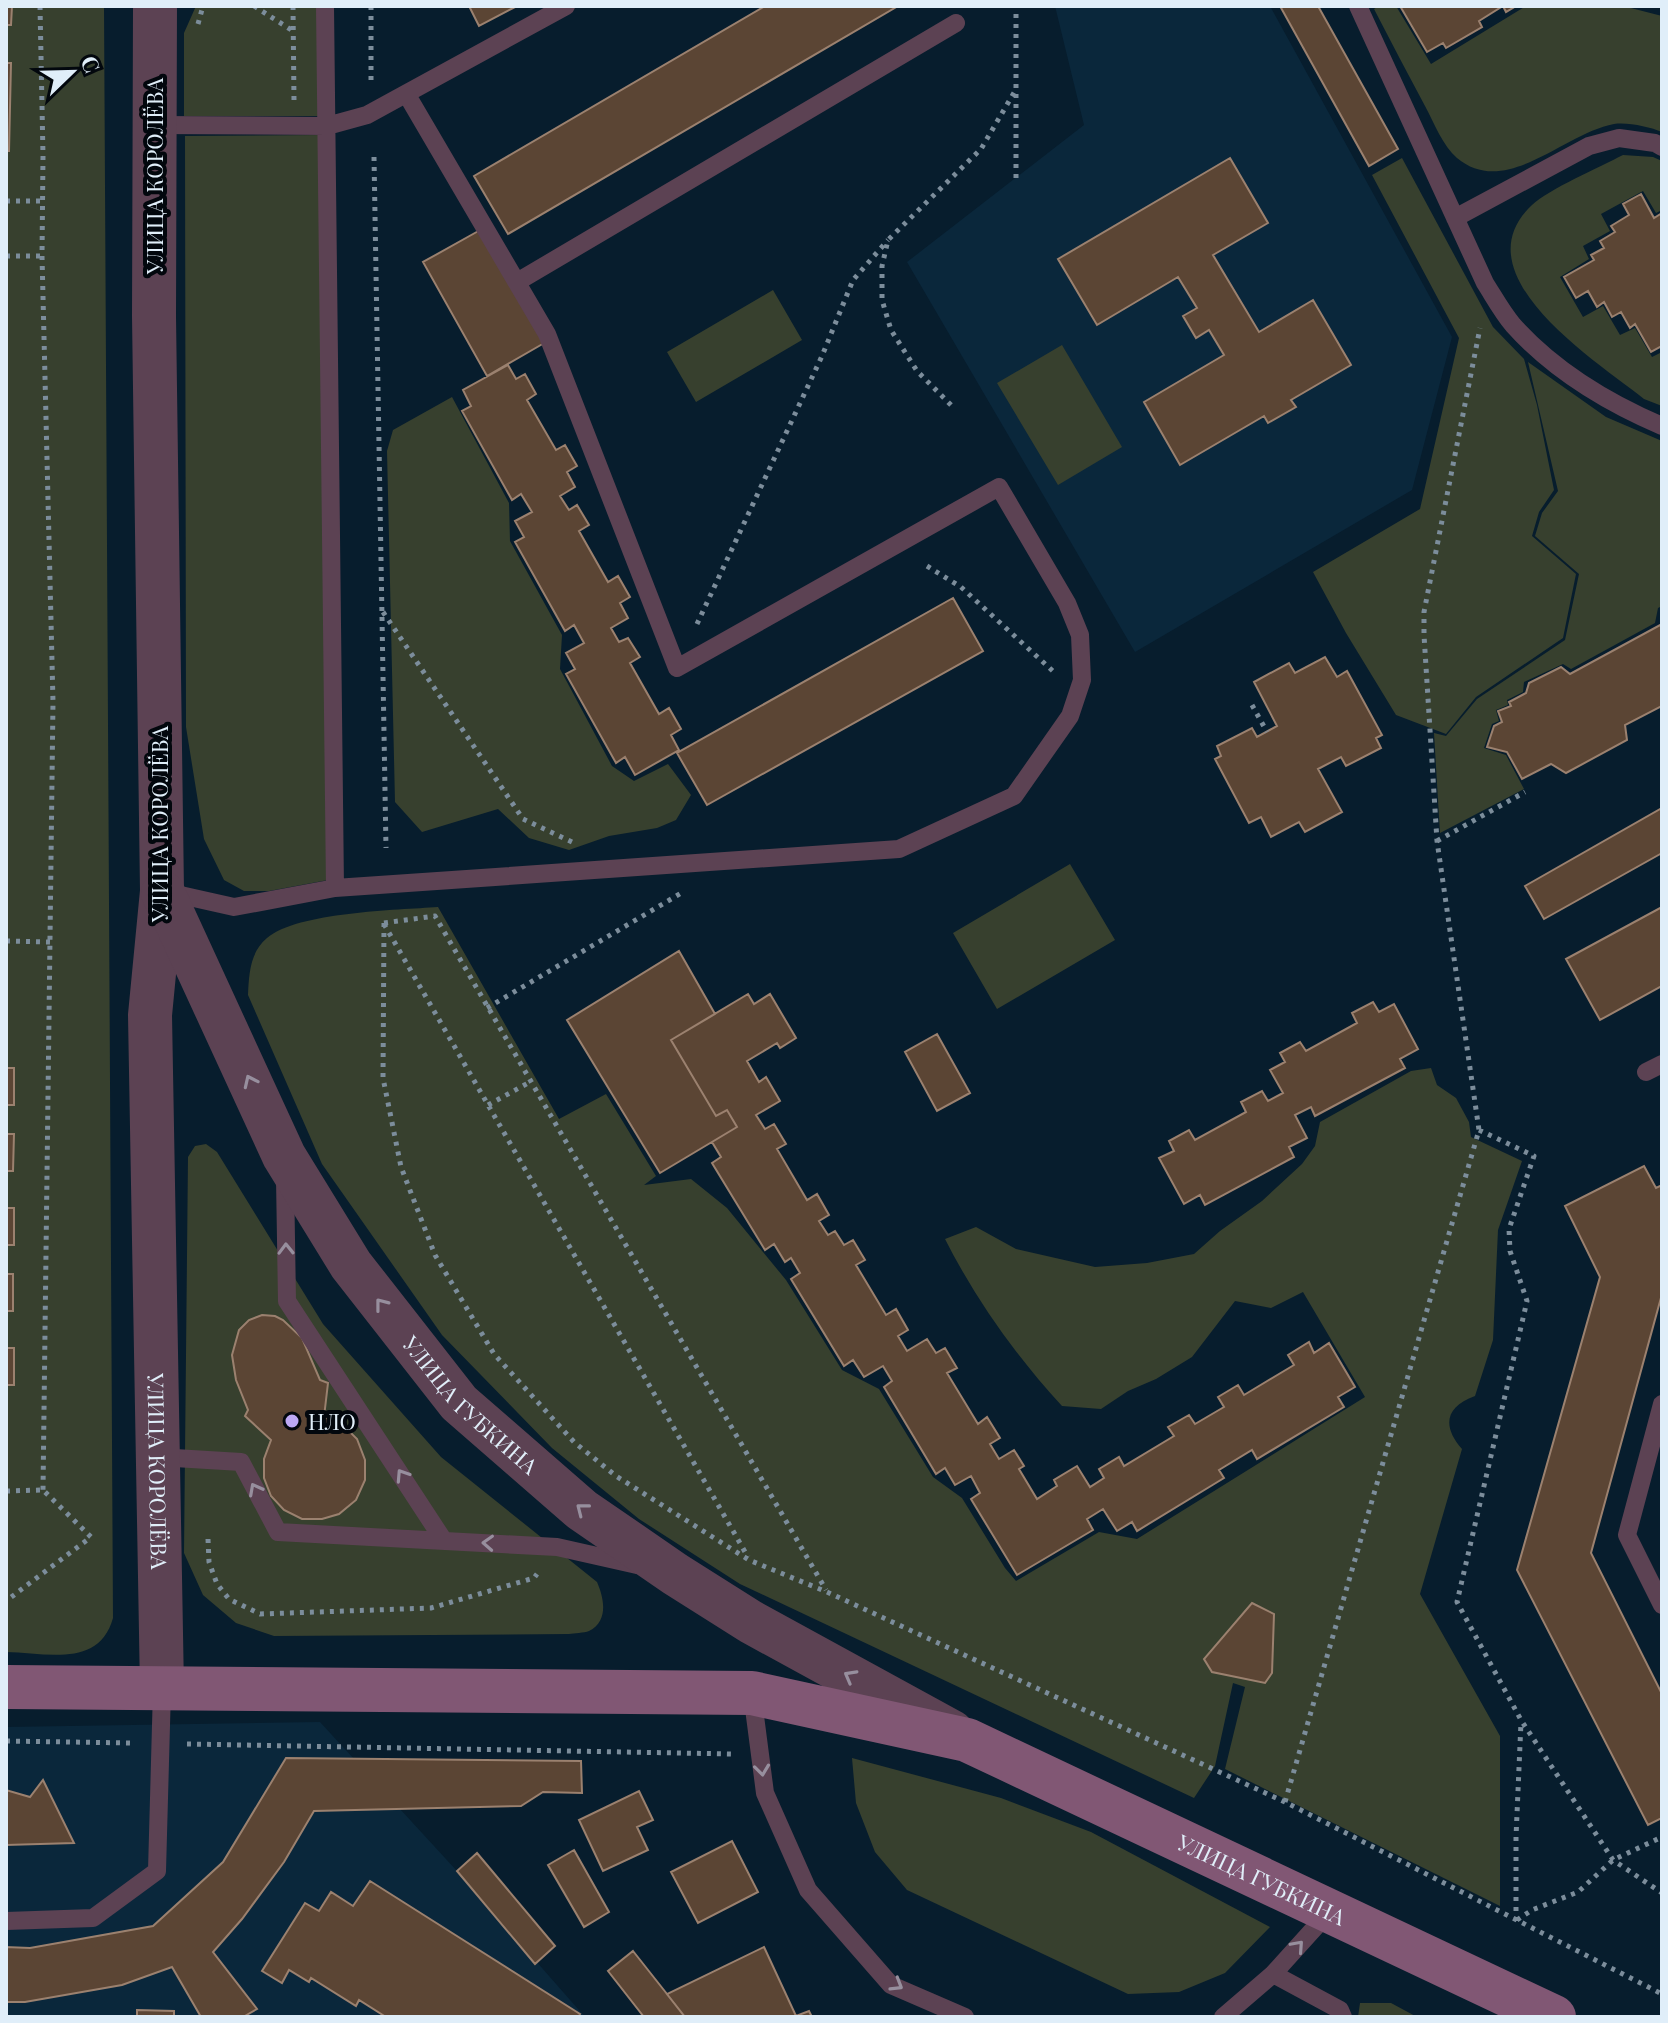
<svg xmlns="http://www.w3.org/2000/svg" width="1668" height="2023" viewBox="0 0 1668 2023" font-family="'Playfair Display',serif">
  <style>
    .built { fill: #0a273b }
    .green { fill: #37402e }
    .building { fill: #5b4534; stroke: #9b816f; stroke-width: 2 }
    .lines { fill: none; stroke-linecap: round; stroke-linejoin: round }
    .path { stroke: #7c8d9b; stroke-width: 5; stroke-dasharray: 4 6; stroke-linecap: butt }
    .service { stroke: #5c4253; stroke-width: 18 }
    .tertiary { stroke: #5c4253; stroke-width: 44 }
    .secondary { stroke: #815774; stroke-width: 44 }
    .oneway { stroke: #978f9e }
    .poi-dot { fill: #bda9f5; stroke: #02070d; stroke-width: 3 }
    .labels { text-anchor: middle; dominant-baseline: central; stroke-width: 8; stroke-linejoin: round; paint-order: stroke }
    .street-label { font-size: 22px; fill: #e0eef9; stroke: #02070d }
    .poi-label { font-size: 22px; fill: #e0eef9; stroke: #02070d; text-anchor: start }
  </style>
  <rect width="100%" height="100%" fill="#071d2d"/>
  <path class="built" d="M1055,6H1270L1452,337L1412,490L1135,652L907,262L1084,125Z
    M320,1722L457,1871L585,2017H6V1727Z"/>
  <path class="green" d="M6,6H104L113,1618C99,1668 47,1653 6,1652Z
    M196,6H322V116H184V33Z
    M1379,6H1396L1431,64L1526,6H1623L1662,16V132C1650,127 1628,122 1614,124C1564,133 1506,199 1457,158C1443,146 1434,123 1425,106C1408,74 1391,42 1374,9Z
    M323,135L328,880L269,891H244L224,880L204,839L186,727L185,136Z
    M1623,155L1653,157L1662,161V210L1656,213L1643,191L1601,214L1610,231L1583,246L1589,259L1560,277L1583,317L1603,306L1620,335L1635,328L1652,357L1662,352V406L1644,399C1596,361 1458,274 1532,205C1549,189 1600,167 1623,155Z
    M1402,158L1493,327L1524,359L1537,405L1554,490L1539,512L1532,536L1576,574L1563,638L1476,697L1446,734L1396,715L1346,633L1313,572L1420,509L1459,338L1372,175Z
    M773,290L802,340L696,402L667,352Z
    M1062,345L1122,447L1058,485L997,383Z
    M1528,362L1606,417L1662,441V606L1658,608L1655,623L1571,669L1563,664L1524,682L1523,692L1507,700L1508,705L1496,710L1499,721L1492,724L1484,748L1506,755L1524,789L1440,833L1434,733L1446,736L1477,699L1565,640L1579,574L1535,536L1542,513L1558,491Z
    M452,397L509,503L510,541L562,635L560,669L612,766L634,781L668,764L691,795L676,820L657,828L609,836L569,850L529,838L498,809L422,832L395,802L387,451L393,430Z
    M1070,864L1115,940L997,1009L953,933Z
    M438,907L559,1119L606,1094L656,1176L644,1185L691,1179L727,1208L786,1280L842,1370L879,1389L933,1477L962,1498L1005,1568L1016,1581L1099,1532L1137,1539L1365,1397L1303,1292L1271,1308L1235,1301L1192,1357L1156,1379L1128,1391L1101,1409L1062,1406C1016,1356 976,1300 945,1239L976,1227L1016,1249L1095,1267L1147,1263L1194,1254L1220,1231L1262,1201L1302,1164L1315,1146L1320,1122L1411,1071L1431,1068L1437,1085L1456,1098L1469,1122L1471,1137L1522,1161L1498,1230L1493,1340L1475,1396C1445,1407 1442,1426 1462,1449L1420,1594L1500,1736V1906L1225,1769L1245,1687L1233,1683L1215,1766L1194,1798L740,1584L639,1519L552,1448L442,1335L322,1164L248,995C249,974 250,952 267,938C298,912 397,910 438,907Z
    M206,1144L217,1152L323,1324L441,1457L597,1582C604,1598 609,1621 589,1631C584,1633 574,1633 569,1634L274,1636L236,1623L203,1595L184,1553L188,1157L195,1146Z
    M852,1758L1001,1798L1091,1832L1270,1927L1225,1973L1179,1992L1128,1994L907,1890L875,1852L856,1803Z
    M1360,2003H1391L1417,2017H1358Z"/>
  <path class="building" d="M6,6H12L11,25H6Z
    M469,6H517L479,26Z
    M765,6H898L508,234L474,176Z
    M1280,6H1318L1398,149L1369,166Z
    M1400,6H1516L1506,12L1503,6L1479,21L1482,27L1446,48L1443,43L1427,52Z
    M6,63H11L9,151H6Z
    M1230,158L1268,223L1213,255L1259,332L1313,300L1351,365L1291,400L1296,407L1268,423L1264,416L1180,465L1144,402L1224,355L1209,330L1196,338L1183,316L1197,308L1178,277L1097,325L1058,259Z
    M1641,194L1654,218L1662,213V346L1651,352L1635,324L1630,328L1621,312L1612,317L1604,302L1597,307L1588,291L1576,298L1564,277L1594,260L1591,255L1604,248L1600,241L1615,232L1611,226L1629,215L1623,204Z
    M482,229L546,342L487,376L423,262Z
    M508,365L516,379L525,374L536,394L527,400L556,450L565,445L577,466L567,472L575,487L560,496L569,510L577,505L589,525L579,531L608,582L618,576L630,597L620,603L628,618L611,628L619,642L628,638L640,657L630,663L659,714L669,708L681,729L671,735L679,750L635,775L625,757L616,763L566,674L575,669L566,653L584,643L574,625L565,631L515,542L524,537L515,521L532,512L521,494L512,500L462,411L471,406L463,390Z
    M953,598L983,651L707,805L677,753Z
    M1662,624V706L1625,725L1627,740L1566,773L1551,764L1522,779L1507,752L1487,747L1494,726L1502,722L1498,711L1511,706L1509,702L1526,693L1529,683L1561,667L1570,674Z
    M1325,657L1337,677L1347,671L1382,735L1376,738L1381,748L1346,766L1341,757L1318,769L1342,812L1305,832L1299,822L1271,837L1261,817L1249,823L1215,759L1221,756L1217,746L1252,728L1257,737L1277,726L1254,682L1289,663L1295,673Z
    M6,758H7V846H6Z
    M1662,808V853L1544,919L1525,886Z
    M1662,907V986L1600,1020L1566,959Z
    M679,951L715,1014L671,1040L716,1116L727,1110L737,1127L660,1173L567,1020Z
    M748,994L754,1004L770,994L796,1038L780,1048L777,1043L747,1061L759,1082L766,1077L780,1101L756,1115L765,1129L774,1124L786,1144L777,1149L807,1200L817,1194L829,1215L819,1221L828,1235L835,1231L844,1245L853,1240L865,1260L856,1265L886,1315L896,1309L908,1330L898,1336L907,1351L927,1339L936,1353L945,1348L957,1368L947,1373L978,1424L987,1417L1000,1438L990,1444L999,1459L1014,1450L1024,1466L1019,1469L1037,1499L1057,1486L1054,1480L1077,1466L1090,1487L1104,1478L1099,1469L1119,1457L1124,1466L1174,1436L1168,1427L1189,1415L1195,1424L1224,1407L1218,1397L1238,1385L1244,1395L1294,1365L1288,1355L1309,1342L1314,1353L1329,1343L1355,1387L1338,1397L1344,1407L1257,1459L1252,1450L1219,1470L1224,1478L1137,1531L1132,1522L1117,1531L1103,1509L1087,1519L1093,1530L1017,1575L971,1499L980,1493L971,1476L955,1485L945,1468L936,1474L884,1387L892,1381L883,1366L864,1377L853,1360L844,1366L791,1279L800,1273L791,1258L785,1262L774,1244L765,1250L712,1163L721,1157L712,1142L737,1127L727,1110L716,1116L671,1040Z
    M1373,1002L1379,1012L1394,1004L1418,1049L1400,1059L1405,1068L1315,1116L1311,1107L1295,1115L1307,1138L1289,1147L1294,1157L1205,1205L1200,1195L1184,1204L1159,1158L1174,1151L1169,1141L1189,1130L1195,1140L1246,1112L1241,1102L1262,1091L1268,1101L1283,1093L1270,1070L1285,1062L1280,1053L1300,1042L1306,1051L1357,1023L1352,1013Z
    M937,1034L970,1093L937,1111L905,1052Z
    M6,1068H14V1105H6Z
    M6,1109V1134H14L13,1171H6Z
    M1644,1166L1656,1188L1662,1185V1294L1591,1553L1662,1694V1818L1648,1825L1517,1570L1600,1277L1565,1206Z
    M6,1208H14V1245H6Z
    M6,1271V1274H13V1311H6Z
    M262,1315L275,1316L283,1320L302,1338L320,1380L328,1383L324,1417L343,1425L357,1439L365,1460V1480L356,1500L339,1514L322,1519H302L284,1510L271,1496L264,1478V1459L271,1440L245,1416L248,1410L236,1380L232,1355L239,1330L249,1320Z
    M6,1348H14V1385H6Z
    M1252,1603L1274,1614L1272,1673L1265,1683L1212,1672L1204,1659Z
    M286,1758L581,1761L582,1793L543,1792L521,1806L314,1811L284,1862L242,1919L213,1952L257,2009L243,2017H201L172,1967L122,1985L25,2002H6V1947L30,1948L153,1926L223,1862Z
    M43,1780L74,1843L6,1845V1790L30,1797Z
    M639,1791L653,1820L637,1827L648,1850L603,1871L579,1820Z
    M732,1841L758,1892L698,1923L671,1872Z
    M574,1850L609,1912L584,1927L548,1865Z
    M477,1853L555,1946L535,1964L457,1871Z
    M370,1881L580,2014L578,2017H386L359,2000L356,2006L311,1978L309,1982L289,1970L282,1983L262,1971L305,1903L319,1911L331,1892L353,1906Z
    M764,1947L796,2016L809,2011L812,2017H685L667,1994Z
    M633,1951L667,1994L685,2017H644L608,1971Z
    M137,2010L174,2011V2017H137Z"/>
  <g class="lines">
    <path class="path" d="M40,6L43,156L42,256L53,702L43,1490
      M254,6L293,31
      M293,6L294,101
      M371,6V82
      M198,24L203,6
      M374,157L386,848
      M1016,178V6
      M6,201H42
      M6,256H42
      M951,405L917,371L891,330L882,300V266L888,240L981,149L1015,91
      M927,566L961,587L1055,673
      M383,612L523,819L574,843
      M697,624L822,356L853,280L888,240
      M1252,705L1267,732
      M1437,841L1525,792
      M384,923L383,1078L401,1167L435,1255L494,1354L574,1442L616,1476L749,1560L827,1592L1285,1802L1662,1994
      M384,923L435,916L826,1590
      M384,924L748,1557
      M6,941L51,942
      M487,1008L683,892
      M488,1105L530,1082
      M1479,1130L1534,1156L1509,1229L1510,1251L1527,1301L1457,1602L1521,1720L1613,1860L1662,1893
      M6,1491L43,1490L91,1537L6,1601
      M208,1539L209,1562L217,1584L229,1599L260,1614L431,1608L534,1578L537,1574
      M6,1741L133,1743
      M187,1744L733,1754
      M1285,1802L1479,1130L1437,841L1424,635V612L1480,328
      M1517,1920L1532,1910L1578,1892L1613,1860L1662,1837
      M1516,1921V1837L1521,1722"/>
    <path class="service" d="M325,6L335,888
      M1358,6L1485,283C1494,297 1502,312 1513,325C1554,371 1606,402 1662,426
      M154,125L327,126L367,115L566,6
      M1455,218L1589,146L1619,138L1655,143L1662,147
      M517,282L956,23
      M167,892L234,907L335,888L899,849L1014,796L1070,716L1082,680L1080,635L1067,603L999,487L677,668L547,334L407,95
      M1646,1072L1662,1064
      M285,1178L287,1301L444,1541
      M1662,1404L1627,1535L1662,1605
      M158,1457L241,1462L278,1532L557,1547L637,1565
      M752,1693L765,1793L808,1890L891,1985L965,2017
      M6,1921L93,1918L157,1871L162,1689
      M1273,1974L1340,2010L1343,2017
      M1223,2017L1273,1974L1329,1912"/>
    <g class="tertiary">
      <path id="s1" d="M155,6L154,316L162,891L150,1015L162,1689"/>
      <path id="s2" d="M163,893L284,1156L351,1265L459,1403L582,1510L675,1574L751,1622L952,1732"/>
    </g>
    <path class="secondary" id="s3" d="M6,1687L752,1693L967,1740L1554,2017"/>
  </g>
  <defs><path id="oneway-chevron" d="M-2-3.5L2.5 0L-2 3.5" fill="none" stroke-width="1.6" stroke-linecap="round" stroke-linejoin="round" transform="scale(2)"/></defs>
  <g class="oneway">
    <use href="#oneway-chevron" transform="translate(250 1081) rotate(-115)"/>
    <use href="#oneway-chevron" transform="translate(286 1249) rotate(-91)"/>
    <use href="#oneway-chevron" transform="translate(381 1304) rotate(-128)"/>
    <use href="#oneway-chevron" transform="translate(402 1475) rotate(-123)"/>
    <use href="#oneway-chevron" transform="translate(255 1489) rotate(-118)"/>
    <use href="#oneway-chevron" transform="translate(582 1509) rotate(-142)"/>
    <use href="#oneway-chevron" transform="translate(488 1543) rotate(-177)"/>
    <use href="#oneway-chevron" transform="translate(850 1676) rotate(-151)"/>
    <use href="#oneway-chevron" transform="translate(762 1770) rotate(83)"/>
    <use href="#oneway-chevron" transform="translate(1298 1946) rotate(-48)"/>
    <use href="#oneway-chevron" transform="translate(897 1985) rotate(31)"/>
  </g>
  <circle class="poi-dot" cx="292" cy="1421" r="8"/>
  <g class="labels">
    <g class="street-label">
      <text transform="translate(154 176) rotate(-90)">УЛИЦА КОРОЛЁВА</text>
      <text transform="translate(159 824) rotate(-90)">УЛИЦА КОРОЛЁВА</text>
      <text stroke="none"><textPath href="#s2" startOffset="602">УЛИЦА ГУБКИНА</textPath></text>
      <text stroke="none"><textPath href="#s1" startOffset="1466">УЛИЦА КОРОЛЁВА</textPath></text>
      <text stroke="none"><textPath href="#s3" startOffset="1292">УЛИЦА ГУБКИНА</textPath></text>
    </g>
    <g class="poi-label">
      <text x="308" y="1421">НЛО</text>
    </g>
  </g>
  <rect width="1668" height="2023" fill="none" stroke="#e0eef9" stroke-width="16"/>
  <g transform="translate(72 72) rotate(67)" stroke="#02070d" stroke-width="6" paint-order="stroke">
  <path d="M0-6L14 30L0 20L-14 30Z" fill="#e0eef9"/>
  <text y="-12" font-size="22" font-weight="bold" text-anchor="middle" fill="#e0eef9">С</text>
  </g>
</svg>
